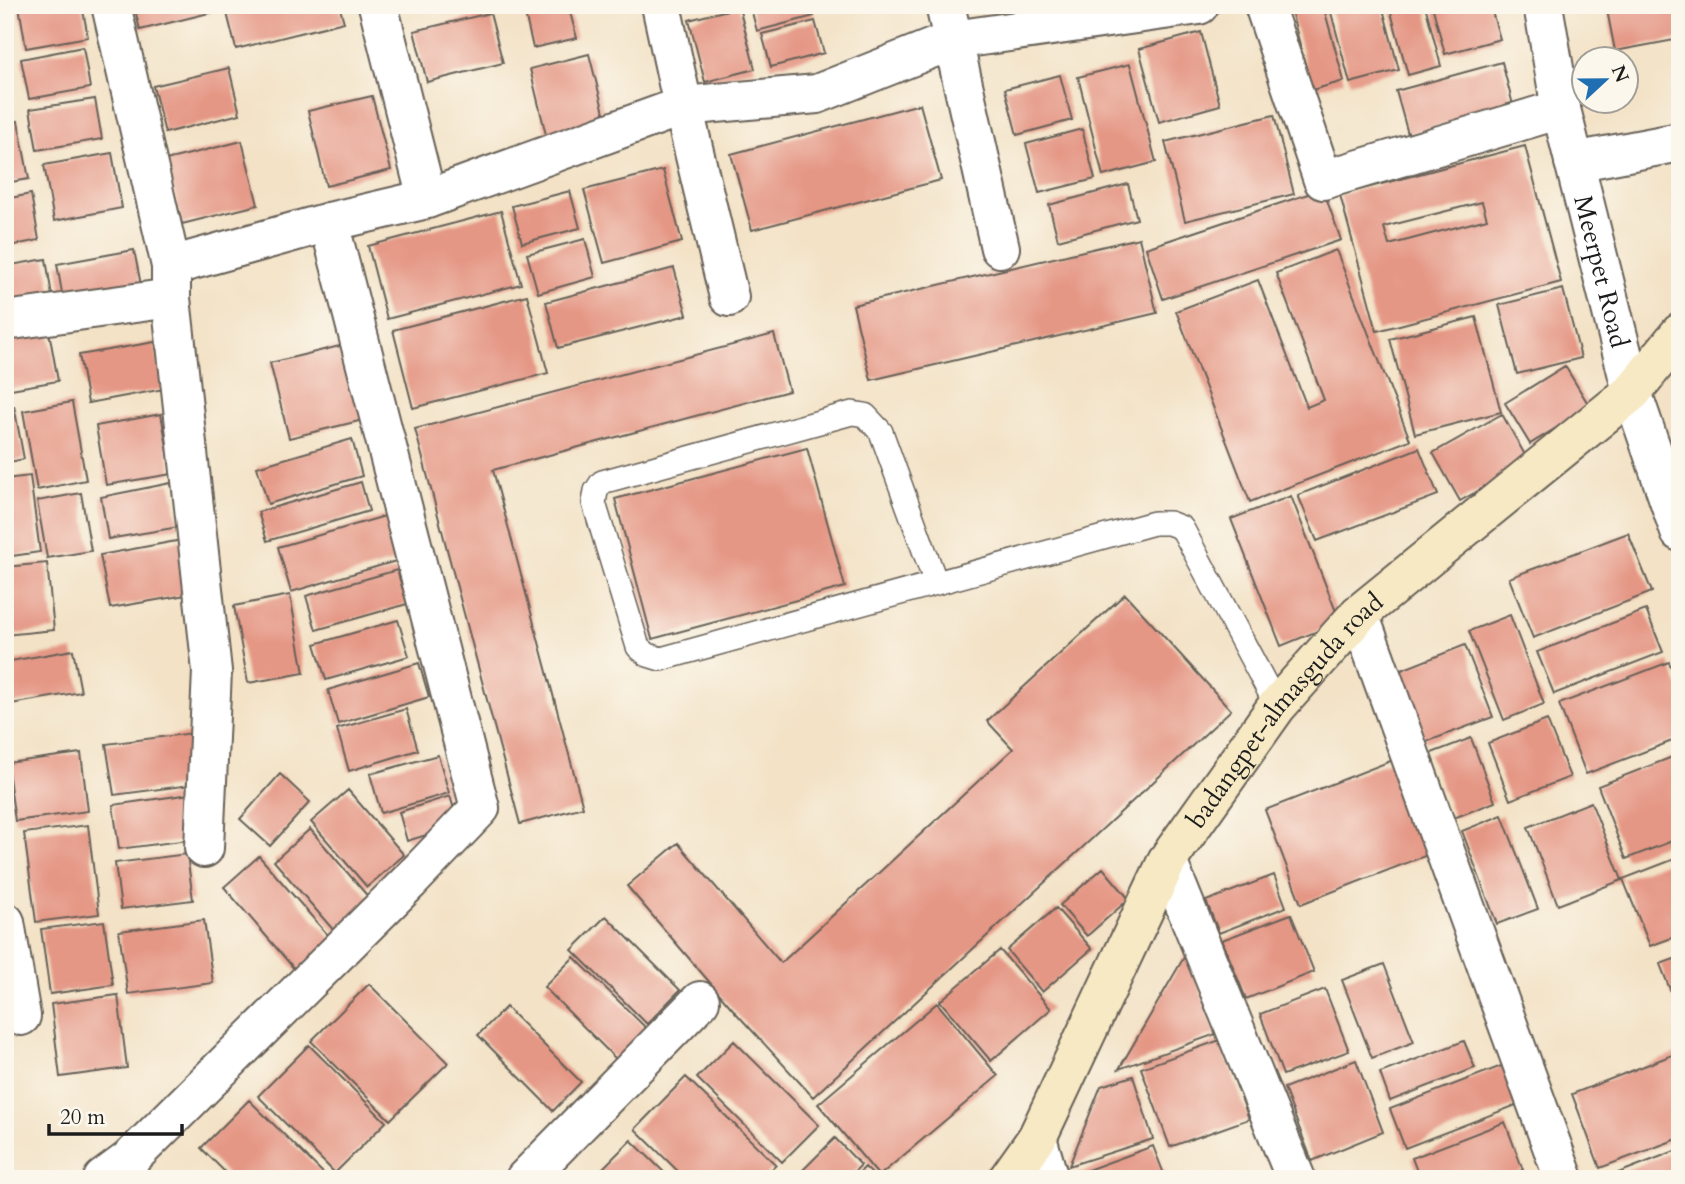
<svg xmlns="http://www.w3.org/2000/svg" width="1685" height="1184" viewBox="0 0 1685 1184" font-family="Cardo,serif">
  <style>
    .building { fill: #e59785; fill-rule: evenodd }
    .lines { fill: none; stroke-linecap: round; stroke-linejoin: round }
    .lane-casing { stroke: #676158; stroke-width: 26 }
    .street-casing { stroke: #676158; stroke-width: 42 }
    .secondary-casing { stroke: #676158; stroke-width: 42 }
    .lane { stroke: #fff; stroke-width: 23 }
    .street { stroke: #fff; stroke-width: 38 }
    .secondary { stroke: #f7e9c3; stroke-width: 38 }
    .labels { text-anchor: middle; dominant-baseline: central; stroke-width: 7; stroke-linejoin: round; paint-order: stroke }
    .street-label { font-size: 26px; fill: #1c1c1c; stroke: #fbf7ec }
  </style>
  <rect width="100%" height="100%" fill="#fbf7ec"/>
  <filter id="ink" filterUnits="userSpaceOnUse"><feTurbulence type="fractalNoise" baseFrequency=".0143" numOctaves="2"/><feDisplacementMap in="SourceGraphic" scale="14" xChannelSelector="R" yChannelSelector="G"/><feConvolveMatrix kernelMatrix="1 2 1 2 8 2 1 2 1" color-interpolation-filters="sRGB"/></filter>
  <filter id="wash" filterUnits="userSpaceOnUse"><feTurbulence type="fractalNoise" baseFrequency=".00686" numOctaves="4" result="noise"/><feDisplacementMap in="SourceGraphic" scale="28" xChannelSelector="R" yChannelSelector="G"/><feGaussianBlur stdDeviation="1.57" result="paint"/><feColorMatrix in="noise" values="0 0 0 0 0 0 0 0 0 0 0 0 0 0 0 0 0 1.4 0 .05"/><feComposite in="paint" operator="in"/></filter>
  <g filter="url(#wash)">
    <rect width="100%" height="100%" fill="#f3e2c6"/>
    <g id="blocks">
      <path class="building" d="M82,5L88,37L26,48L19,6Z
        M134,5H215L217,11L140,30Z
        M225,5H339L344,22L236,49Z
        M523,5H568L577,38L533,48Z
        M750,5H811L814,16L757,31Z
        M1296,5H1323L1344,81L1312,90L1290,7Z
        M1329,5H1382L1399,70L1350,83Z
        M1389,5H1425L1441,66L1408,75Z
        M1432,5H1490L1500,39L1445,54Z
        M1606,5H1680V39L1615,51Z
        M739,7L755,69L705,82L689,20Z
        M490,13L503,63L427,82L414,31Z
        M815,21L824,53L771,67L762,34Z
        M1201,32L1220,105L1159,122L1139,49Z
        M83,47L90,88L29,99L21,59Z
        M589,54L608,128L548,143L530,69Z
        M1502,62L1513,105L1408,134L1396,91Z
        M1130,64L1156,162L1103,176L1078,77Z
        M229,68L240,114L165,133L153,86Z
        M1060,75L1072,120L1017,135L1005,89Z
        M372,96L391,170L326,186L308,111Z
        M95,99L102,139L37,150L30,109Z
        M920,104L941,180L752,230L731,154Z
        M1274,115L1294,194L1185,221L1165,142Z
        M18,121L29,179L5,183V123Z
        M1082,129L1095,179L1039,193L1026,144Z
        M242,141L258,205L182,224L166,160Z
        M1525,146L1561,282L1377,331L1340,195ZM1482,202L1487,219L1389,245L1384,227Z
        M112,153L122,208L54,221L44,165Z
        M663,170L682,242L604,263L584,190Z
        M1128,184L1137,219L1058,240L1049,205Z
        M1323,189L1341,240L1163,299L1146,248Z
        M570,191L580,228L522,243L512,206Z
        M31,194L39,240L5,247V199Z
        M501,211L521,284L387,319L368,246Z
        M1139,238L1157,313L871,380L853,305Z
        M585,239L595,277L538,293L527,254Z
        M134,250L141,285L63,299L57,264Z
        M1336,250L1410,440L1250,502L1176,311L1258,280L1307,407L1324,400L1276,273Z
        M46,259L52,296L5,304V266Z
        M674,268L687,315L558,348L546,302Z
        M1563,289L1581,358L1517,374L1499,305Z
        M527,295L548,373L413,408L393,330Z
        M1476,317L1501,412L1415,434L1390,339Z
        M48,326L58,381L5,390V334Z
        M774,334L789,391L493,470L583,807L520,824L415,429Z
        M155,342L164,389L88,403L79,355Z
        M344,345L363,420L289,438L270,363Z
        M1565,366L1590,407L1530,444L1505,403Z
        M72,402L86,480L37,490L23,411Z
        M14,406L24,459L5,463V407Z
        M161,414L172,474L106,485L96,426Z
        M1502,414L1529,462L1460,501L1433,453Z
        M352,439L362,476L268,504L257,467Z
        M807,448L845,587L652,639L615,499Z
        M1419,448L1438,495L1317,541L1298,495Z
        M30,476L40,552L5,557V479Z
        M361,482L369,511L267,541L258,512Z
        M171,483L179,527L108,539L101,497Z
        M81,493L91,551L47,558L37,501Z
        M1291,496L1340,622L1281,646L1231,519Z
        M392,514L406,558L291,592L278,547Z
        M1628,533L1652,592L1533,638L1509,578Z
        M182,540L192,594L110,608L100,555Z
        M47,563L54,630L5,635V567Z
        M397,570L407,604L316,630L306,596Z
        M1125,594L1231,710L813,1097L736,1013L627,886L678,843L781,963L1013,749L987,721Z
        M290,595L304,673L248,683L234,606Z
        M1646,610L1663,652L1554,694L1537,652Z
        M1510,615L1544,704L1504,720L1469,631Z
        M398,620L409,656L326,680L315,644Z
        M1465,645L1493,717L1426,742L1399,671Z
        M73,650L81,692L5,705V662Z
        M1669,662L1680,690V738L1586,774L1559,704Z
        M419,663L429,697L338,724L328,690Z
        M406,709L418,750L349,771L337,729Z
        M1547,720L1570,777L1510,800L1488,743Z
        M193,733L199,784L114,795L106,744Z
        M1471,738L1495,802L1454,818L1429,754Z
        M81,753L88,811L15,821L7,763Z
        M1680,754V838L1626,859L1598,786Z
        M438,755L449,793L381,813L370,774Z
        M1393,760L1430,854L1301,904L1265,810Z
        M280,774L310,802L270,846L240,819Z
        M348,790L404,855L367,887L311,822Z
        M191,794L197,839L119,849L113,805Z
        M450,796L459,825L407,841L399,812Z
        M1591,802L1622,880L1558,905L1528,827Z
        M1502,815L1538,909L1497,924L1462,831Z
        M88,825L99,914L36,922L24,833Z
        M310,829L371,900L335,932L274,861Z
        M187,854L193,900L121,909L115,863Z
        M259,856L333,941L297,972L224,887Z
        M1680,857V935L1650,946L1623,879Z
        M1103,868L1129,899L1087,936L1060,905Z
        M1274,875L1286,907L1219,933L1206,901Z
        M1056,908L1092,949L1042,992L1007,950Z
        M1291,914L1314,972L1246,999L1222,940Z
        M606,916L680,990L647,1024L572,950Z
        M204,920L213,983L128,994L119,931Z
        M104,921L113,985L50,994L41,929Z
        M1000,950L1051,1009L991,1061L940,1001Z
        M1187,952L1216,1034L1119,1069Z
        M574,957L647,1029L617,1060L544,987Z
        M1680,957V1015L1660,964Z
        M1384,964L1414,1042L1372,1058L1342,980Z
        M369,984L448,1063L390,1120L311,1041Z
        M1325,989L1349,1051L1283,1075L1260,1014Z
        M118,995L127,1068L60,1077L51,1004Z
        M937,1003L998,1076L879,1176L818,1104Z
        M506,1007L581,1082L553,1111L478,1035Z
        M1220,1040L1249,1119L1170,1147L1141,1068Z
        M734,1041L819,1125L782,1162L697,1078Z
        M1464,1041L1475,1068L1390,1101L1380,1073Z
        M309,1045L386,1122L335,1173L258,1096Z
        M1680,1052V1138L1600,1168L1572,1094Z
        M1356,1060L1383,1132L1312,1161L1284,1088Z
        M1504,1065L1519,1104L1405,1148L1390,1109Z
        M1133,1076L1153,1139L1069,1166L1101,1086Z
        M686,1077L776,1165L762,1179H686L635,1129Z
        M249,1100L324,1174L319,1179H232L201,1148Z
        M1505,1122L1523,1170L1500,1179H1420L1412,1158Z
        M835,1138L861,1165L847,1179H794Z
        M631,1140L671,1179H592Z
        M1153,1146L1166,1179H1063Z
        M1680,1149V1179H1603Z
        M865,1167L877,1179H853Z"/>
    </g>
  </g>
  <g filter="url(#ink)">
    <use href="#blocks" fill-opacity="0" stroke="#676158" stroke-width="2"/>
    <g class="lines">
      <g class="lane-casing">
        <path id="lane" d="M936,583L881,432L865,415L852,413L602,482L596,491L594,503L638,647L648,655L661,659L1154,523H1169L1182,528L1277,706"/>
      </g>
      <g class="street-casing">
        <g id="street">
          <path d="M111,5L171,266V298L212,671L204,848"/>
          <path d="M661,5L683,106L729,297"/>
          <path d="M945,5L953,40L1199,5"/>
          <path d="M1264,5L1323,180L1561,109"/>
          <path id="s1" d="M1543,5L1561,109L1632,392L1680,532"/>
          <path d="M1574,162L1680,142"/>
          <path d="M427,199L683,106L817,94L953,40L1000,248"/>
          <path d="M171,266L329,222"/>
          <path d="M5,321L171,298"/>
          <path d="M1359,614L1564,1179"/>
          <path d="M1167,861L1296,1179"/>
          <path d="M5,922L21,1016"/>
          <path d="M1037,1138L1049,1179"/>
          <path d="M103,1179L130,1159L410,881L480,808L329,222L427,199L378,5"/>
          <path d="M525,1179L700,1001"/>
        </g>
      </g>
      <g class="secondary-casing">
        <g id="secondary">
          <path id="s2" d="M1008,1179L1037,1138L1167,861L1277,706L1359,614L1632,392L1680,333"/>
        </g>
      </g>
      <use href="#lane" class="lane"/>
      <use href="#street" class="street"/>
      <use href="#secondary" class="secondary"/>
    </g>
  </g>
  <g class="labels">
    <g class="street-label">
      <text stroke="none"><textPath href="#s1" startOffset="273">Meerpet Road</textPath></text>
      <text stroke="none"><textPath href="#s2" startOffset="548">badangpet-almasguda road</textPath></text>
    </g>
  </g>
  <rect width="1685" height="1184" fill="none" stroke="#fbf7ec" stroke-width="28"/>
  <g transform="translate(1605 80) rotate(68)"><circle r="33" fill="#fbf7ec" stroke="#a29f99" stroke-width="2"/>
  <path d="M0-5L12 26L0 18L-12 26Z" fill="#1f6fb2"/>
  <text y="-10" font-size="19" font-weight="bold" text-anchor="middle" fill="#1c1c1c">N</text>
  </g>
  <path d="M49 1124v10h133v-10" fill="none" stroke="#1c1c1c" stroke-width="3.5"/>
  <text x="60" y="1124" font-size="21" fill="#1c1c1c" stroke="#fbf7ec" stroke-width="5" paint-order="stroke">20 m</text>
</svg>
